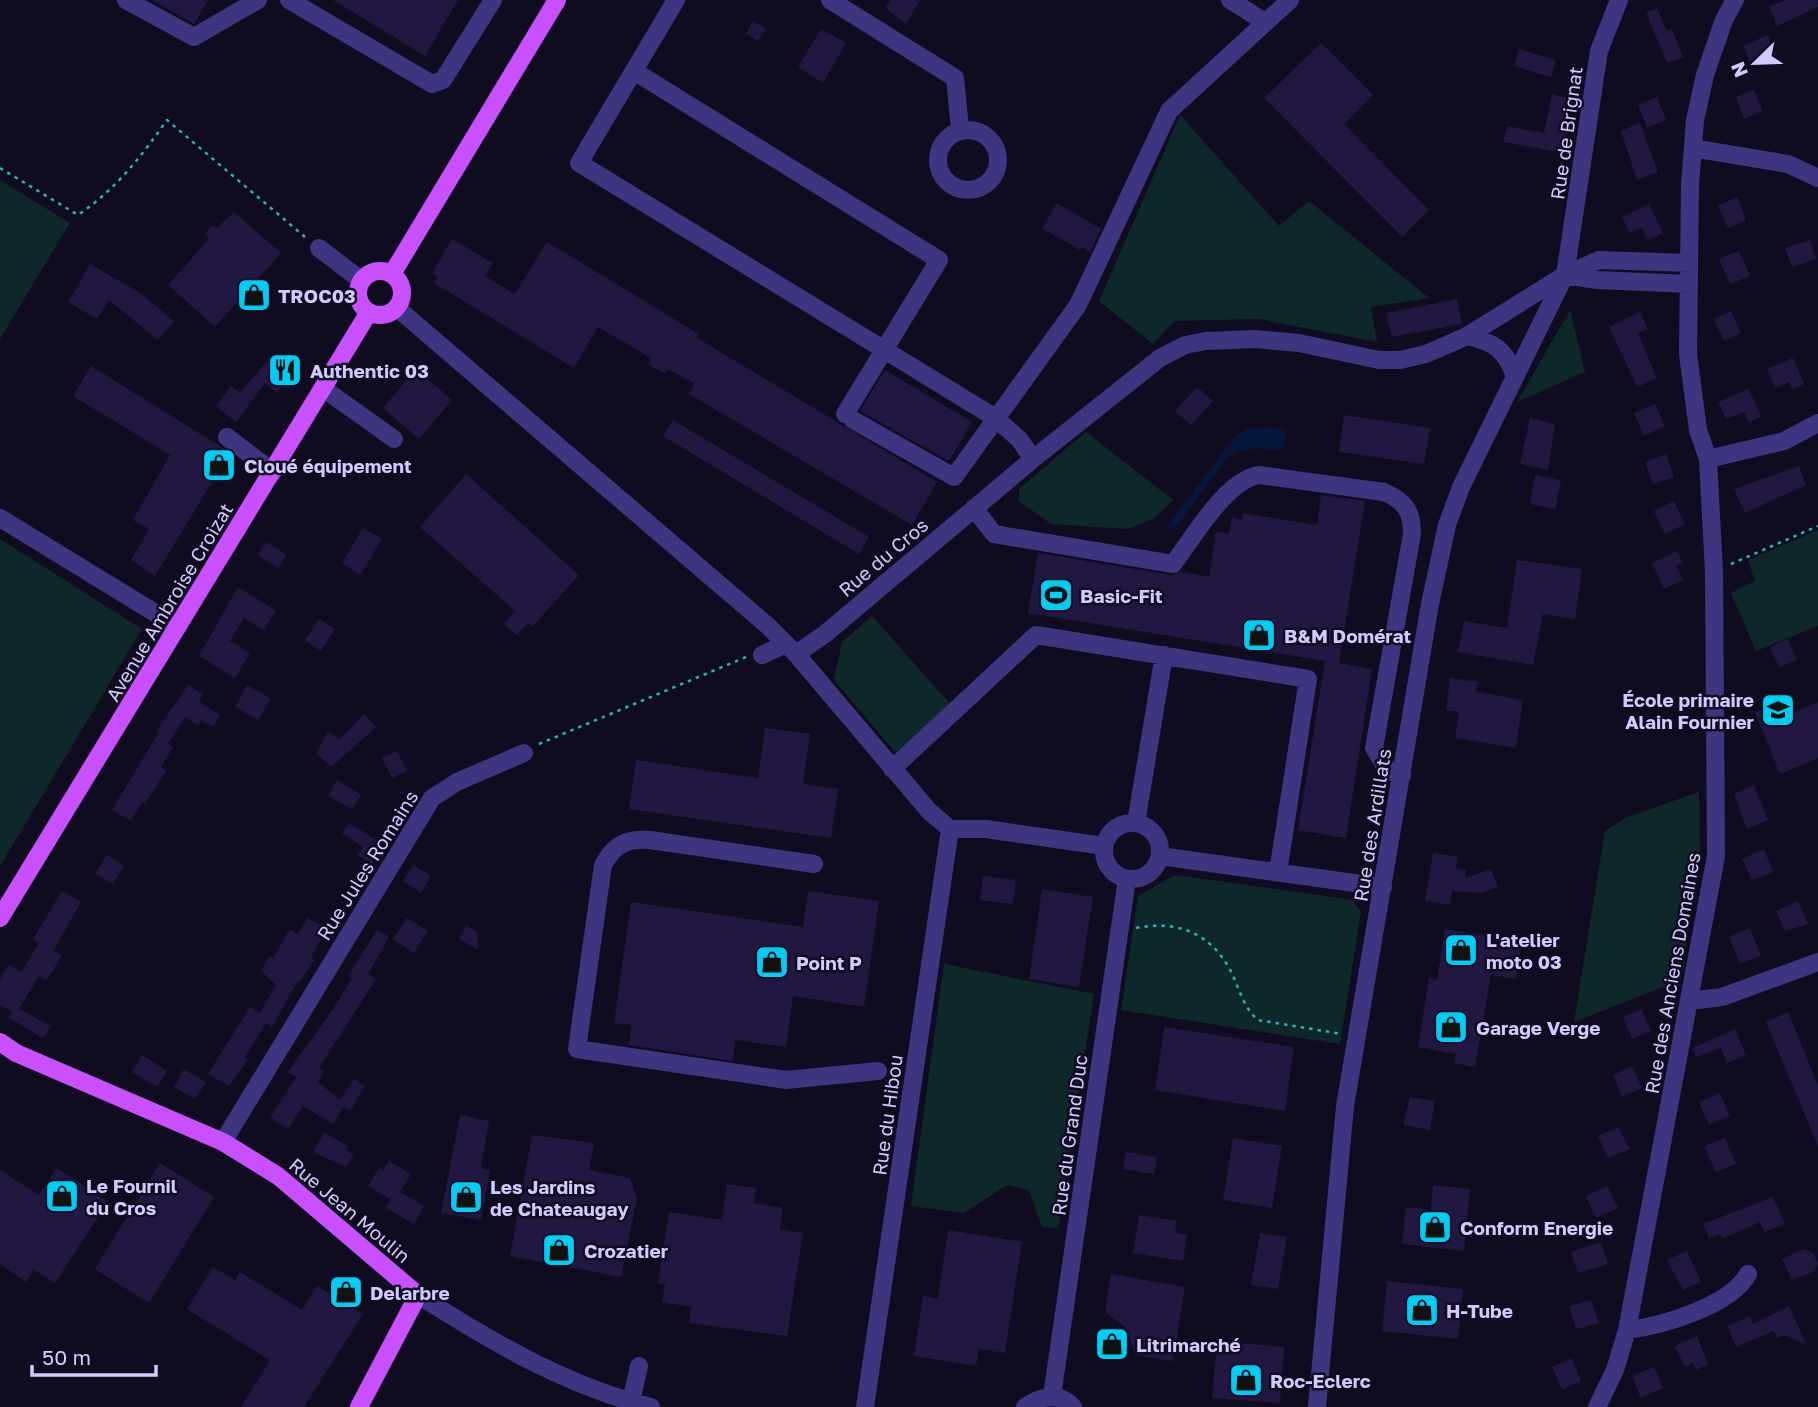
<svg xmlns="http://www.w3.org/2000/svg" width="1818" height="1407" viewBox="0 0 1818 1407" font-family="'Golos Text',sans-serif">
  <style>
    .green { fill: #0e2829 }
    .water { fill: #07173c }
    .building { fill: #221740 }
    .lines { fill: none; stroke-linecap: round; stroke-linejoin: round }
    .path { stroke: #29b2b3; stroke-width: 2.5; stroke-dasharray: 3.5 5; stroke-linecap: butt }
    .minor { stroke: #3d357f; stroke-width: 18 }
    .major { stroke: #c950ff; stroke-width: 18 }
    .labels { text-anchor: middle; dominant-baseline: central; stroke-width: 5; stroke-linejoin: round; paint-order: stroke }
    .street-label { font-size: 19px; fill: #d3c9ff; stroke: #100c1f }
    .poi-label { font-size: 19px; font-weight: bold; fill: #d3c9ff; stroke: #100c1f; text-anchor: start }
  </style>
  <rect width="100%" height="100%" fill="#100c1f"/>
  <path class="green" d="M1180,115L1279,226L1309,201L1429,298L1371,307L1377,342L1259,319L1174,321L1153,344L1099,301Z
    M0,180L70,223L0,339Z
    M1570,310L1585,372L1517,402Z
    M1086,432L1173,500L1155,518L1128,529L1051,524L1019,501V489Z
    M1818,530V626L1756,651L1731,593L1755,581L1748,560Z
    M0,539L142,629L0,866Z
    M872,616L950,704L896,753L834,680L842,642Z
    M1699,792L1700,854L1681,980L1574,1022L1605,831L1625,818Z
    M1175,875L1353,900L1361,912L1340,1044L1121,1010L1138,896Z
    M944,964L1094,994L1058,1228L1042,1227L1029,1190L1007,1185L964,1213L911,1206Z"/>
  <path class="water" d="M1273,427L1287,430L1283,450C1263,449 1245,445 1227,458L1174,530L1166,527L1236,435L1250,428Z"/>
  <path class="building" d="M152,0H208L194,24Z
    M333,0H458L425,56Z
    M890,0H920L906,24L886,8Z
    M1787,0H1818V7L1777,26L1769,6Z
    M1657,8L1667,31L1672,29L1683,57L1667,63L1646,12Z
    M753,21L766,29L758,41L746,34Z
    M821,29L846,43L823,83L798,67Z
    M1768,35L1777,56L1752,67L1743,46Z
    M1321,43L1373,95L1344,124L1429,210L1402,237L1264,98Z
    M1519,49L1556,60L1551,77L1514,66Z
    M1754,90L1763,111L1744,119L1736,97Z
    M1552,94L1573,99L1563,153L1503,142L1507,126L1544,133Z
    M1657,97L1666,120L1647,128L1638,105Z
    M1640,123L1658,172L1637,180L1621,131Z
    M1737,197L1746,220L1728,228L1718,206Z
    M1057,203L1101,229L1090,252L1082,247L1080,250L1042,228Z
    M1649,204L1663,233L1648,240L1642,228L1630,233L1622,217Z
    M234,212L281,253L215,327L168,285L209,239L205,234L212,225L217,228Z
    M452,239L493,263L485,276L515,294L547,242L699,334L697,338L937,482L912,525L689,394L695,384L668,369L665,374L648,364L651,358L598,327L574,368L434,283L438,276L432,273Z
    M1810,240L1816,259L1792,267L1785,248Z
    M1739,251L1750,276L1730,284L1719,259Z
    M90,264L140,293L174,321L158,340L109,300L97,319L68,302Z
    M1457,299L1462,324L1392,337L1386,313Z
    M1731,311L1741,333L1724,341L1714,319Z
    M1640,312L1648,329L1638,333L1657,378L1637,387L1609,327Z
    M1793,358L1804,384L1792,389L1789,382L1775,388L1767,369Z
    M267,361L288,378L277,393L265,383L236,422L216,406L231,386L240,393Z
    M91,366L223,448L211,468L218,472L155,576L131,560L149,529L133,520L170,455L73,396Z
    M416,369L452,400L419,439L383,408Z
    M885,370L972,422L949,461L860,411Z
    M1197,387L1213,401L1191,425L1175,411Z
    M1749,389L1761,417L1749,422L1744,412L1726,419L1718,402Z
    M1655,404L1665,426L1644,436L1634,413Z
    M1344,415L1430,428L1424,464L1339,452Z
    M1530,418L1555,424L1548,470L1520,464Z
    M673,420L869,537L859,554L663,436Z
    M1666,454L1674,477L1653,484L1645,462Z
    M1799,466L1806,485L1745,513L1734,489Z
    M466,474L579,575L532,627L528,623L517,635L504,624L515,611L420,527Z
    M1535,475L1561,480L1555,509L1530,504Z
    M1321,495L1365,501L1339,663L1372,669L1346,838L1298,830L1325,661L1028,613L1038,553L1171,575L1180,572L1209,577L1216,532L1229,534L1232,518L1242,520L1243,513L1317,525Z
    M1674,501L1685,524L1665,534L1654,511Z
    M363,528L382,539L360,575L342,563Z
    M266,542L287,555L278,568L258,555Z
    M1677,551L1683,563L1676,566L1683,580L1664,589L1652,563Z
    M1517,560L1582,569L1575,619L1543,614L1533,665L1458,652L1464,621L1507,628Z
    M238,587L276,611L264,630L244,618L230,641L250,653L235,678L199,656Z
    M319,619L335,629L321,651L305,640Z
    M1788,639L1797,660L1779,667L1770,647Z
    M1450,678L1478,682L1476,692L1523,700L1516,748L1455,738L1459,712L1446,710Z
    M188,685L203,694L199,702L220,715L213,727L201,720L198,725L185,717L168,744L173,747L161,767L167,770L145,804L142,802L131,821L112,810L159,732L157,730Z
    M247,685L271,699L258,720L235,707Z
    M1818,702V758L1780,774L1755,712L1772,705L1779,719Z
    M364,714L376,727L331,767L316,753L328,732L340,739Z
    M765,728L810,734L803,784L838,789L831,838L629,809L636,760L758,778Z
    M397,751L407,771L392,778L382,758Z
    M337,780L361,795L352,809L328,796Z
    M1754,785L1768,820L1747,829L1734,794Z
    M349,823L385,846L372,864L357,855L363,847L342,833Z
    M1764,849L1773,872L1752,880L1742,859Z
    M1433,853L1458,857L1456,869L1466,870L1465,878L1491,869L1498,887L1481,893L1452,891L1450,905L1425,901Z
    M107,855L124,866L113,884L95,874Z
    M413,865L431,876L421,893L403,881Z
    M983,876L1016,880L1013,904L980,900Z
    M1042,889L1093,897L1079,987L1029,979Z
    M62,891L81,902L53,951L62,956L46,981L39,976L19,1009L51,1026L43,1038L9,1018L12,1012L0,1005V979L9,965L21,972L39,943L33,939Z
    M808,891L879,901L864,1007L793,996L786,1047L735,1040L733,1061L629,1045L631,1025L614,1023L631,902L803,927Z
    M1798,901L1808,924L1785,931L1776,911Z
    M308,918L327,929L312,954L313,961L300,982L298,981L272,1027L266,1023L245,1057L248,1059L229,1086L208,1074L250,1007L260,1013L276,985L261,971L269,956L273,958L290,929L298,934Z
    M407,918L428,931L414,953L393,939Z
    M466,925L477,932L478,950L459,939Z
    M1750,928L1761,956L1740,963L1729,937Z
    M1445,929L1522,941L1516,979L1491,975L1475,1067L1454,1063L1456,1054L1418,1047L1429,978L1437,980Z
    M377,930L389,937L368,974L376,979L319,1068L324,1072L318,1082L340,1100L354,1079L365,1086L350,1111L343,1107L333,1124L303,1106L288,1129L270,1118L296,1077L288,1072L335,1006L352,978L348,976Z
    M1642,1009L1651,1031L1632,1039L1623,1017Z
    M1788,1012L1818,1085V1146L1766,1022Z
    M1164,1027L1294,1047L1285,1111L1155,1090Z
    M1735,1029L1746,1055L1727,1063L1721,1048L1696,1057L1693,1048Z
    M142,1055L167,1071L157,1087L132,1072Z
    M1632,1066L1642,1088L1622,1097L1613,1075Z
    M184,1069L206,1082L195,1099L174,1087Z
    M1720,1093L1730,1116L1709,1125L1699,1102Z
    M1410,1097L1435,1101L1430,1130L1403,1125Z
    M460,1115L489,1121L481,1168L490,1170L481,1220L441,1213Z
    M1618,1127L1630,1149L1608,1158L1598,1136Z
    M324,1133L348,1146L346,1150L354,1154L346,1167L313,1152Z
    M532,1135L594,1143L589,1170L630,1178L637,1198L621,1277L510,1256Z
    M1233,1138L1282,1146L1272,1208L1223,1200Z
    M1725,1138L1736,1164L1716,1172L1704,1146Z
    M1126,1152L1157,1157L1154,1174L1123,1169Z
    M389,1161L411,1174L400,1192L424,1206L414,1224L386,1208L391,1200L368,1186L379,1168L383,1170Z
    M160,1163L214,1197L149,1303L95,1269Z
    M57,1168L108,1202L55,1283L34,1270L26,1282L0,1264V1170L39,1195Z
    M727,1184L756,1188L754,1203L783,1208L780,1229L803,1233L787,1336L689,1323L691,1307L662,1302L665,1284L658,1283L669,1212L722,1220Z
    M1433,1185L1470,1189L1464,1251L1402,1244L1406,1207L1431,1210Z
    M1607,1186L1618,1208L1596,1218L1586,1196Z
    M1773,1197L1785,1224L1764,1232L1760,1222L1722,1239L1720,1234L1709,1238L1703,1224Z
    M1139,1215L1177,1221L1175,1232L1187,1235L1183,1261L1133,1253Z
    M948,1230L1022,1242L1005,1353L979,1349L976,1366L914,1356L923,1296L938,1299Z
    M1260,1233L1287,1237L1278,1289L1251,1285Z
    M1601,1242L1608,1264L1578,1273L1571,1252Z
    M1804,1249L1813,1253L1818,1263L1815,1271L1792,1280L1782,1259Z
    M1687,1251L1701,1282L1683,1290L1667,1260Z
    M213,1267L235,1280L240,1272L302,1310L317,1286L363,1314L304,1407H241L270,1360L187,1309Z
    M1111,1274L1185,1287L1173,1361L1135,1355L1127,1329L1105,1312Z
    M1387,1281L1463,1289L1458,1339L1382,1331Z
    M1591,1300L1599,1323L1576,1329L1569,1306Z
    M1789,1306L1806,1344L1785,1335L1777,1338L1774,1331L1736,1347L1727,1326L1750,1316L1753,1324Z
    M1697,1336L1708,1364L1696,1370L1693,1363L1685,1367L1675,1346Z
    M1217,1341L1284,1347L1280,1403L1212,1398Z
    M1572,1358L1581,1381L1562,1389L1552,1367Z
    M1654,1367L1663,1388L1641,1398L1632,1376Z"/>
  <g class="lines">
    <path class="path" d="M0,168L78,215C116,189 141,157 167,120L305,237
      M1731,564L1818,526
      M539,744L746,657
      M1136,928C1175,920 1209,932 1229,968C1239,986 1242,1006 1258,1020L1342,1034"/>
    <path class="minor" d="M126,0L194,37L258,0
      M289,0L432,84L443,80L493,0
      M676,0L579,163L994,417L1019,439L1033,459
      M830,0L955,78L960,129
      M1230,0L1265,22
      M634,71L939,260L845,414
      M938 160a30 30 0 1 1 60 0a30 30 0 1 1-60 0Z
      M1693,148L1788,164L1818,178
      M319,248L362,281
      M1565,275L1597,280L1689,284
      M397,308L768,626L796,654L929,811L950,829
      M1467,336C1494,342 1505,349 1515,376
      M324,389L394,439
      M853,420L954,477L1078,305L1169,111L1290,0
      M227,437L273,472
      M1708,459L1784,441L1818,423
      M974,508L994,534L1173,564C1193,538 1226,480 1259,475L1384,492C1405,501 1412,511 1412,534L1374,748L1388,771L1402,775
      M0,518L178,627
      M796,654L825,634L1033,459L1160,358L1185,345L1206,341L1255,339L1299,343L1379,360H1400L1426,354L1467,336L1565,275L1599,260L1689,263
      M762,655L786,644
      M892,769L1036,635L1308,679L1278,872
      M1104 851a28 28 0 1 1 56 0a28 28 0 1 1-56 0Z
      M1136,823L1164,655
      M950,829H986L1104,846
      M1160,856L1383,887
      M814,864L650,840C626,838 614,845 603,865L577,1049L786,1080L878,1071
      M1690,1001L1722,997L1818,962
      M223,1142L432,798L457,782L524,753
      M418,1295C492,1342 566,1386 651,1407
      M1627,1330C1662,1326 1730,1306 1748,1274
      M1052,1396L1127,879
      M631,1402L639,1366
      M865,1407L950,829
      M1025,1407C1040,1397 1059,1391 1073,1407
      M1317,1407L1345,1106L1430,604L1447,525L1461,487L1565,275L1599,51L1619,0
      M1597,1407L1615,1370L1627,1330L1716,856L1714,572L1708,459L1698,430L1688,354L1690,185L1695,120L1705,75L1724,20L1735,0"/>
    <path class="major" d="M358 293a22 22 0 1 1 44 0a22 22 0 1 1-44 0Z
      M392,274L557,0
      M0,918L369,312
      M0,1042L16,1053L223,1142L278,1176L418,1295L359,1407"/>
  </g>
  <defs>
    <g id="shop-square" transform="scale(1.75)"><rect x="-9" y="-9" width="18" height="18" rx="4" fill="#00ccf4" stroke="#100c1f"/><path d="M-5-2.5h2.3a2.7 3.5 0 0 1 5.4 0H5L5.5 6h-11ZM-1.5-2.5h3a1.5 2.3 0 0 0-3 0Z" fill="#111"/></g>
    <g id="restaurant-square" transform="scale(1.75)"><rect x="-9" y="-9" width="18" height="18" rx="4" fill="#00ccf4" stroke="#100c1f"/><path d="M-5-6h1v4h1v-4h1v4h1v-4h1v5L-1.5 .5V6h-2V.5L-5-1ZM5-6V6H3V1.5H1.5Q1.5-4 5-6Z" fill="#111"/></g>
    <g id="stadium-square" transform="scale(1.75)"><rect x="-9" y="-9" width="18" height="18" rx="4" fill="#00ccf4" stroke="#100c1f"/><path d="M0-5a6.5 5 0 1 0 0 10a6.5 5 0 1 0 0-10ZM-3.5-1.8h7v3.6h-7Z" fill="#111"/></g>
    <g id="school-square" transform="scale(1.75)"><rect x="-9" y="-9" width="18" height="18" rx="4" fill="#00ccf4" stroke="#100c1f"/><path d="M0-5L7-2L0 1L-7-2ZM-4 1L0 2.5L4 1V4Q0 6-4 4Z" fill="#111"/></g>
  </defs>
  <g fill-rule="evenodd">
    <use href="#shop-square" x="254" y="295"/>
    <use href="#restaurant-square" x="285" y="370"/>
    <use href="#shop-square" x="219" y="465"/>
    <use href="#stadium-square" x="1056" y="595"/>
    <use href="#shop-square" x="1259" y="635"/>
    <use href="#school-square" x="1778" y="710"/>
    <use href="#shop-square" x="1461" y="950"/>
    <use href="#shop-square" x="772" y="962"/>
    <use href="#shop-square" x="1451" y="1027"/>
    <use href="#shop-square" x="62" y="1196"/>
    <use href="#shop-square" x="466" y="1197"/>
    <use href="#shop-square" x="1435" y="1227"/>
    <use href="#shop-square" x="559" y="1250"/>
    <use href="#shop-square" x="346" y="1292"/>
    <use href="#shop-square" x="1422" y="1310"/>
    <use href="#shop-square" x="1112" y="1344"/>
    <use href="#shop-square" x="1246" y="1380"/>
  </g>
  <g class="labels">
    <g class="street-label">
      <text transform="translate(1566 133) rotate(-82)">Rue de Brignat</text>
      <text transform="translate(883 557) rotate(-40)">Rue du Cros</text>
      <text transform="translate(169 602) rotate(-59)">Avenue Ambroise Croizat</text>
      <text transform="translate(1372 825) rotate(-81)">Rue des Ardillats</text>
      <text transform="translate(367 865) rotate(-58)">Rue Jules Romains</text>
      <text transform="translate(1672 973) rotate(-80)">Rue des Anciens Domaines</text>
      <text transform="translate(887 1115) rotate(-82)">Rue du Hibou</text>
      <text transform="translate(1069 1135) rotate(-82)">Rue du Grand Duc</text>
      <text transform="translate(350 1210) rotate(40)">Rue Jean Moulin</text>
    </g>
    <g class="poi-label">
      <text x="278" y="295">TROC03</text>
      <text x="310" y="370">Authentic 03</text>
      <text x="244" y="465">Cloué équipement</text>
      <text x="1080" y="595">Basic-Fit</text>
      <text x="1284" y="635">B&amp;M Domérat</text>
      <text x="1754" y="699" text-anchor="end">École primaire<tspan x="1754" dy="22">Alain Fournier</tspan></text>
      <text x="1486" y="939">L'atelier<tspan x="1486" dy="22">moto 03</tspan></text>
      <text x="796" y="962">Point P</text>
      <text x="1476" y="1027">Garage Verge</text>
      <text x="86" y="1185">Le Fournil<tspan x="86" dy="22">du Cros</tspan></text>
      <text x="490" y="1186">Les Jardins<tspan x="490" dy="22">de Chateaugay</tspan></text>
      <text x="1460" y="1227">Conform Energie</text>
      <text x="584" y="1250">Crozatier</text>
      <text x="370" y="1292">Delarbre</text>
      <text x="1446" y="1310">H-Tube</text>
      <text x="1136" y="1344">Litrimarché</text>
      <text x="1270" y="1380">Roc-Eclerc</text>
    </g>
  </g>
  <g transform="translate(1755 63) rotate(247)" stroke="#100c1f" stroke-width="5" paint-order="stroke">
  <path d="M0-5L12 26L0 18L-12 26Z" fill="#d3c9ff"/>
  <text y="-10" font-size="19" font-weight="bold" text-anchor="middle" fill="#d3c9ff">N</text>
  </g>
  <path d="M32 1365v10h124v-10" fill="none" stroke="#d3c9ff" stroke-width="3.5"/>
  <text x="42" y="1365" font-size="21" fill="#d3c9ff" stroke="#100c1f" stroke-width="5" paint-order="stroke">50 m</text>
</svg>
